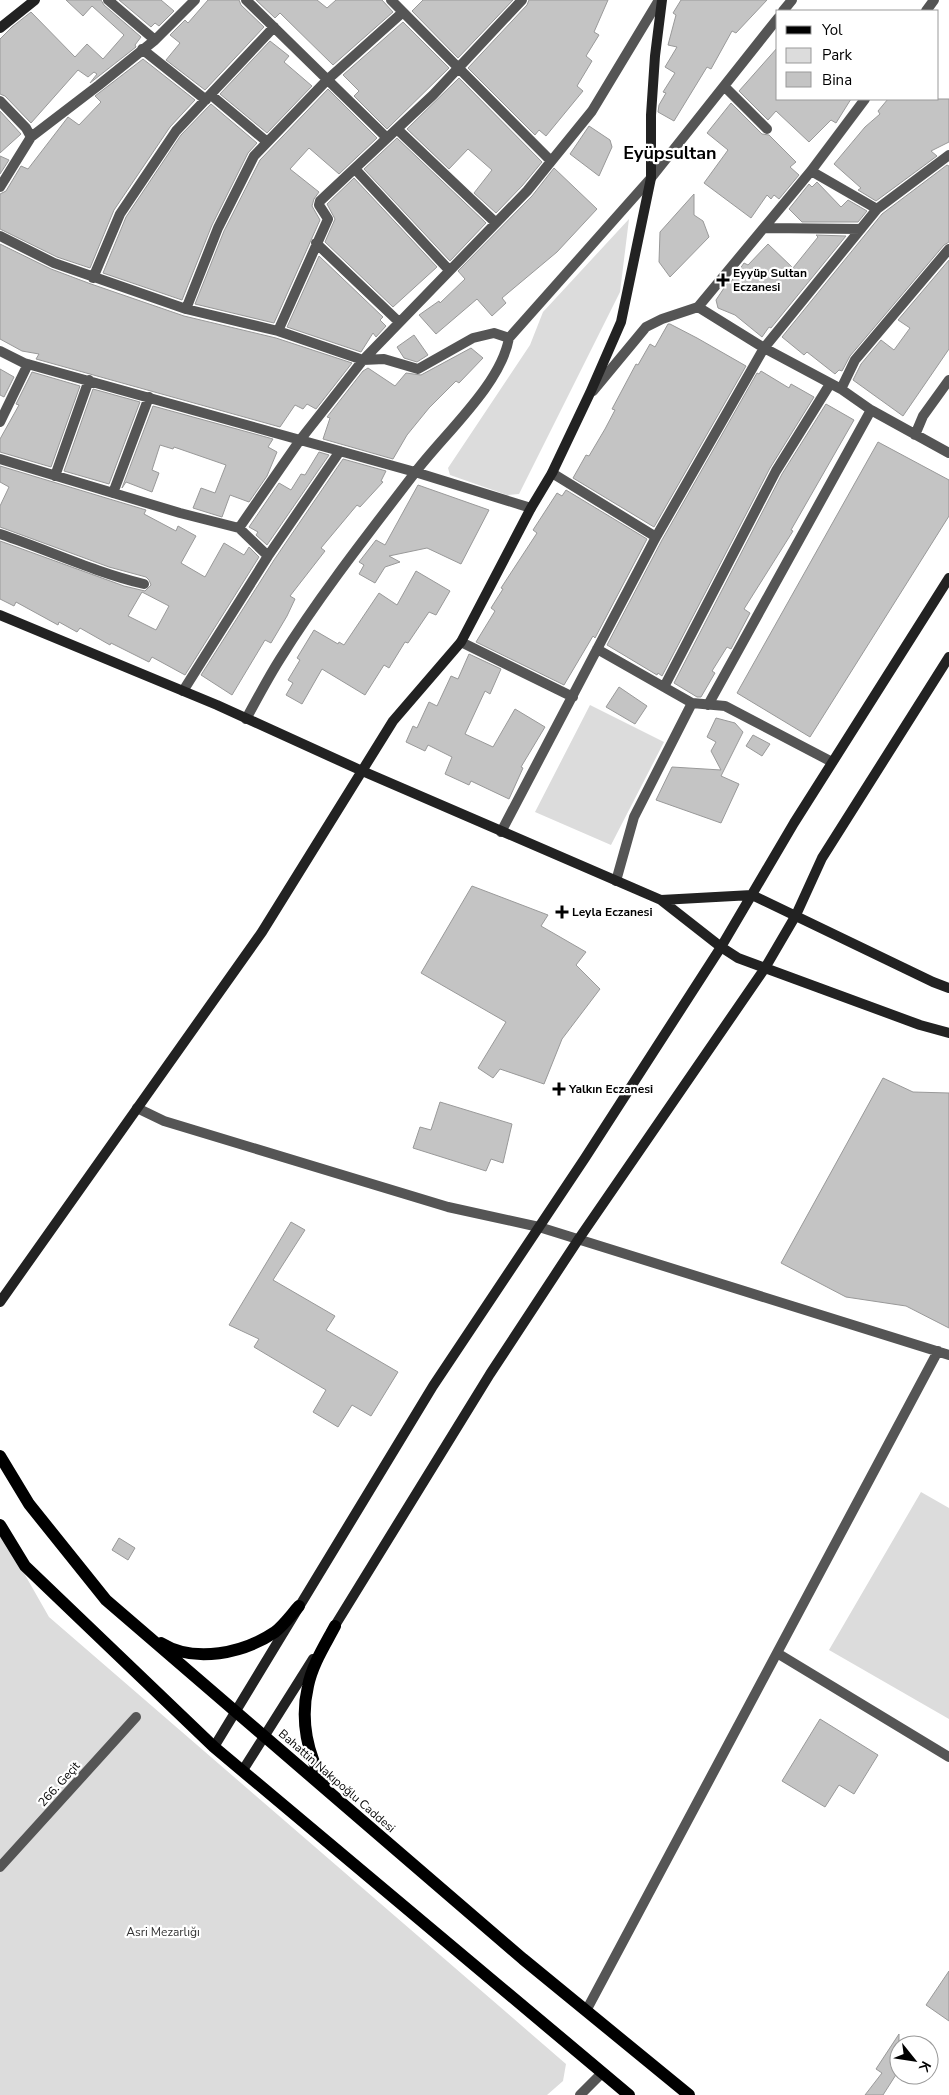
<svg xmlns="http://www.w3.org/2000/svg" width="949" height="2095" viewBox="0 0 949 2095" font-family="'Nunito Sans',sans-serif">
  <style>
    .green { fill: #dcdcdc }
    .building { fill: #c4c4c4; stroke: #999; fill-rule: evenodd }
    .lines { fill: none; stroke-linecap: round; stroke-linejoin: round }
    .street { stroke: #555; stroke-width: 10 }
    .secondary { stroke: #222; stroke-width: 10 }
    .primary { stroke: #000; stroke-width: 12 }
    .poi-dot { fill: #000; stroke: #fff; stroke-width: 2 }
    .labels { text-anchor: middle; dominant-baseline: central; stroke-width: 4.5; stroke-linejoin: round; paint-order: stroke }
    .poi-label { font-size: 12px; font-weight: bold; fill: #000; stroke: #fff; text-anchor: start }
    .street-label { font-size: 12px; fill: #000; stroke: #fff }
    .park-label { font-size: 12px; fill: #333; stroke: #fff }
    .district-label { font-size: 18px; font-weight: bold; fill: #000; stroke: #fff }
  </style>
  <rect width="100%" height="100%" fill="#fff"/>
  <path class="green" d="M629,219L620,292L519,494L507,495L450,475L448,468L530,345L543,312Z
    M590,705L664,742L611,845L535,812Z
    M921,1492L949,1508V1719L829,1650Z
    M0,1531L49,1617L566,2064L563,2081L547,2095H0Z"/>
  <path class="building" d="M66,0H101L104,5L141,37L135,45L136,47L90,83L97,74L94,72L88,77L78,70L31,123L5,96L0,94V39L12,27L31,12L75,57L87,44L103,59L124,35L92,6L83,16Z
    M119,0H161L174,11L159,26L155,23L151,27Z
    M208,0H239L241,5L264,27L205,90L166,60L180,43L170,35L185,20L188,23Z
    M256,0H317L327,8L336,0H382L393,12L333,65L280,13L275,18Z
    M423,0H513L458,58L412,11Z
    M529,0H608L594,32L599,35L586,56L592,61L577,86L583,91L546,136L539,130L535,135L468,68L527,5Z
    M681,0H767L736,33L732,31L711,69L707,67L674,121L658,112L659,105L666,93L663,92L675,73L665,67L677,47L668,45L676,15L673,13Z
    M403,22L449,68L387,129L354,96L359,91L343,75Z
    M270,41L289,56L284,62L312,86L267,133L220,94Z
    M778,47V99H851L836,123L831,120L809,142L776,111L768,120L739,91Z
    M143,59L195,100L170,127L114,210L90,268L57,257L0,229V194L6,191L21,166L28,169L68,117L79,125L101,102L95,96Z
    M459,78L542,162L522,186L496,213L474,193L492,170L468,149L449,169L407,129Z
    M328,89L377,138L339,174L309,148L290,169L319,192L314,199L312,206L320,220L274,323L195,304L224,231L260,160Z
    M888,99H949V142L931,151L937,156L876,201L858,190L861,188L834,164L865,127L880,114L878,111Z
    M731,103L762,134L769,135L796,162L790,167L799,175L779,199L774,195L771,199L767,195L751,218L704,183L728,150L707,133Z
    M211,104L257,143L248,153L212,225L182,300L103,273L126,217L181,135Z
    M0,111L21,134L0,153Z
    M589,126L610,140L612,147L599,176L570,154Z
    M397,138L486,223L450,261L364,169Z
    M0,156L9,160L0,174Z
    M947,165L949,166V242L944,245L850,356L842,371L839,370L835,374L807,352L804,355L782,337L882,214Z
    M554,168L597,209L557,252L502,298L506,303L492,316L477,299L436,334L419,315L439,301L440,303L465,279L458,271L532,196Z
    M354,178L437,267L393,307L325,242L335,219L327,204Z
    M817,182L841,207L848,200L867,211L858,222H802L789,209L809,184L812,187Z
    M694,194V215L703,221L709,237L670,277L659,262L660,232Z
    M816,235L846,236L771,328L769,327L762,337L735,315L718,308L716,300L728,282L730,283L744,263L748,265L768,244L793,268L818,237Z
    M0,244L51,269L91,284L184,316L276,338L352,363L316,409L307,404L303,409L295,405L280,427L36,359L39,354L22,351L0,339Z
    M319,256L383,317L380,320L386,326L376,337L373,333L361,352L287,327Z
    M949,260V349L903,416L853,380L861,364L881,340L894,350L910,328L898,320Z
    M668,324H670L697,338L746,366L654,527L573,478L586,455L589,456L605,429L615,410L612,409L636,364L638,365L650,344L655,347Z
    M414,335L428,355L417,362L404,358L397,347Z
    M471,348L483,358L459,383L456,381L429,408L407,435L393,459L323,439L330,418L327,417L363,371L368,368L395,386L406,373L421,375Z
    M0,369L14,377L4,397L0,395Z
    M761,371L789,388L791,384L814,397L770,468L662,676L658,673L657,675L607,645L662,540L757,373L759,374Z
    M32,372L80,386L51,467L0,452V439L19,405L16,404Z
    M93,389L140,402L109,484L64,471Z
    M826,404L854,420L791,530L793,531L744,609L750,613L731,649L727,647L712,671L715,673L701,697H697L674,683L782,474Z
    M153,406L273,439L268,447L277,452L267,476L249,502L230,495L222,517L193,508L201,488L215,493L226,465L174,447L173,449L160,445L152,470L159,473L152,492L126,482L122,488Z
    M878,442L949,480V516L810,737L737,693Z
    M319,452L329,455L267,545L256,535L258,532L249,527L279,483L291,490L301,474L305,475Z
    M343,459L386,471L381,481L383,482L360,507L357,505L321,548L325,551L290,596L295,599L287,616L271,643L265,640L232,695L201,675L274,560Z
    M0,466L146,510L144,514L176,531L178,526L196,536L181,563L205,577L224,543L244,555L249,547L259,557L185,675L152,657L149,662L111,643L110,645L80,628L77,632L59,622L58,625L16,602L14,606L0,599V541L124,586L145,591L151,585L149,580L146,577L109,567L0,527V506L9,487L0,482ZM142,592L169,606L156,630L128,616Z
    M418,485L489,510L461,564L427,548L389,556L400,562L385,567L375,583L359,574L364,565L359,562L376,540L385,545Z
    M566,490L647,539L595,638L593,636L564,685L476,642L495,611L491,608L503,589L501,588L537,533L533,530L557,493L562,496Z
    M416,571L450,591L436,615L429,612L408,643L405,642L389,668L384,665L365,695L322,669L302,704L286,695L293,683L288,680L300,660L297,658L314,630L338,644L339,642L344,645L379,593L397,605Z
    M469,654L501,669L490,694L485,691L465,734L493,747L515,709L545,727L521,767L523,768L509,799L471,781L469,785L445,774L452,757L428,745L425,751L406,742L413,726L417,728L429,702L437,706L451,676L458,679Z
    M619,687L647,706L635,724L606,707Z
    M716,718L735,723L743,732L721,776L739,784L721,823L656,800L672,767L721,770L711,751L716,742L707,737Z
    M753,735L770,744L762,756L746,746Z
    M472,886L548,915L541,926L586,952L576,965L600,989L562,1039L544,1084L500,1069L493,1078L478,1068L506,1022L421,973Z
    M883,1078L913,1092L949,1093V1328L906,1306L846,1297L781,1263Z
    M440,1102L512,1124L503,1163L491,1159L486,1171L413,1148L420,1127L431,1130Z
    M291,1222L305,1230L273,1280L335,1316L326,1330L398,1372L371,1416L352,1405L338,1427L313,1412L326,1390L254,1347L259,1339L229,1325Z
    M119,1538L135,1548L128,1560L112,1550Z
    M820,1719L878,1755L854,1794L839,1785L825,1807L782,1781Z
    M949,1971V2021L926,2005Z
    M899,2034V2070L883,2095H865L882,2073L876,2069Z"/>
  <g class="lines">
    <path class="street" d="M108,0L155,40
      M246,0L387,138
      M391,0L551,161
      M783,11L792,0
      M926,11L934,0
      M142,49L206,100
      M724,86L767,129
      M211,95L266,141
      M0,101L26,128L31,137
      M397,129L496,223
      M355,169L449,270
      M811,171L877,209
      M0,187L31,137L99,85L155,40L195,0
      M765,228L861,229
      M0,236L54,263L186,309L278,331L363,360L384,359L418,369L473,338L494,333L509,338
      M316,243L399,322
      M93,278L120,214L176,131L274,27
      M698,307L764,348L841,389L871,410L949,453
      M186,309L218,228L254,156L327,80L403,12
      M278,331L328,219L319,205L320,201L433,95L522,0
      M0,351L24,363L415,472L531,508
      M841,389L855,360L949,249
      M593,391L646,327L662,319L698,307L811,171L865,99
      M0,422L28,364
      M915,435L923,416L949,380
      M0,459L180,513L239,528L268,556
      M552,473L656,537
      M55,476L89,380
      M113,493L149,397
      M239,528L300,440L363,360L527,191L592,111L659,0
      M0,534C48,550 94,572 144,584
      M461,642L573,697
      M597,649L692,703L725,706L832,762
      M664,687L776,471L830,384
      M183,691L268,556L340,451
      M708,705L871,410
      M246,719C257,699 268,678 280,659C320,595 368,534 414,474C442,436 501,385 509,338L651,178L778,18
      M501,832L656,537L764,348L877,209L949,155
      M616,881L634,817L692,703
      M137,1108L164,1121L448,1207L539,1227L949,1355
      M777,1653L949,1757
      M0,1867L136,1717
      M586,2011L938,1351
      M580,2095L602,2073"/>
    <path class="secondary" d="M0,28L35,0
      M0,615L217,705L360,770L661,900
      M949,988L933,982L752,895L661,900L721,947L738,958L920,1025L949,1033
      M0,1302L262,932L393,721L461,642L531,508L552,473L590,393L621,322L651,178V115L655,56L662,0
      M331,1632L490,1374L578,1240L765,968L796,915L822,858L949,657
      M214,1747L433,1386L585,1158L721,947L794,823L949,578
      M243,1770L313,1659"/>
    <path class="primary" d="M0,1456L29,1504L106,1600L523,1959L689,2095
      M0,1525L25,1566L214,1747L629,2095
      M161,1643C195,1664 244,1653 275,1632C284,1625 291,1615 299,1606
      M325,1784C307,1755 300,1720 308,1686C312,1665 325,1645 335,1626"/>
  </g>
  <g class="poi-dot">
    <path d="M720.5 272.5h5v5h5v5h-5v5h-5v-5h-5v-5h5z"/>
    <path d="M559.5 904.5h5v5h5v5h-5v5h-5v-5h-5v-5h5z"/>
    <path d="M556.5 1081.5h5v5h5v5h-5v5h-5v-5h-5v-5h5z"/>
  </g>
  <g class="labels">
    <g class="poi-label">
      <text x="733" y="273">Eyyüp Sultan<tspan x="733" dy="14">Eczanesi</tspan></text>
      <text x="572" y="912">Leyla Eczanesi</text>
      <text x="569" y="1089">Yalkın Eczanesi</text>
    </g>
    <g class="street-label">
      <text transform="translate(337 1781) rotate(41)">Bahattin Nakıpoğlu Caddesi</text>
      <text transform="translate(59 1784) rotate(-48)">266. Geçit</text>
    </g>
    <g class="park-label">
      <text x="163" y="1932">Asri Mezarlığı</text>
    </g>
    <g class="district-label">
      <text x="670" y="153">Eyüpsultan</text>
    </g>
  </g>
  <rect x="776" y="10" width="162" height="90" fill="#ffffff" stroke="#999999"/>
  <rect x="786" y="26" width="25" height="8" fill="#000000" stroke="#999999"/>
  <text x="822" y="35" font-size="15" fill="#000000">Yol</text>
  <rect x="786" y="48" width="25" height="15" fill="#dcdcdc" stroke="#999999"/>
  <text x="822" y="60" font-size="15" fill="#000000">Park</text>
  <rect x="786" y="72" width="25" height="15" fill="#c4c4c4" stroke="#999999"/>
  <text x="822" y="85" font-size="15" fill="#000000">Bina</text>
  <g transform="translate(914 2060) rotate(120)"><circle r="24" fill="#ffffff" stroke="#999999"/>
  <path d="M0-4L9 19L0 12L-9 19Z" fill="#000000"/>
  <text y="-8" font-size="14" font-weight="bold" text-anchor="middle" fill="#000000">K</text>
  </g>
</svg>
